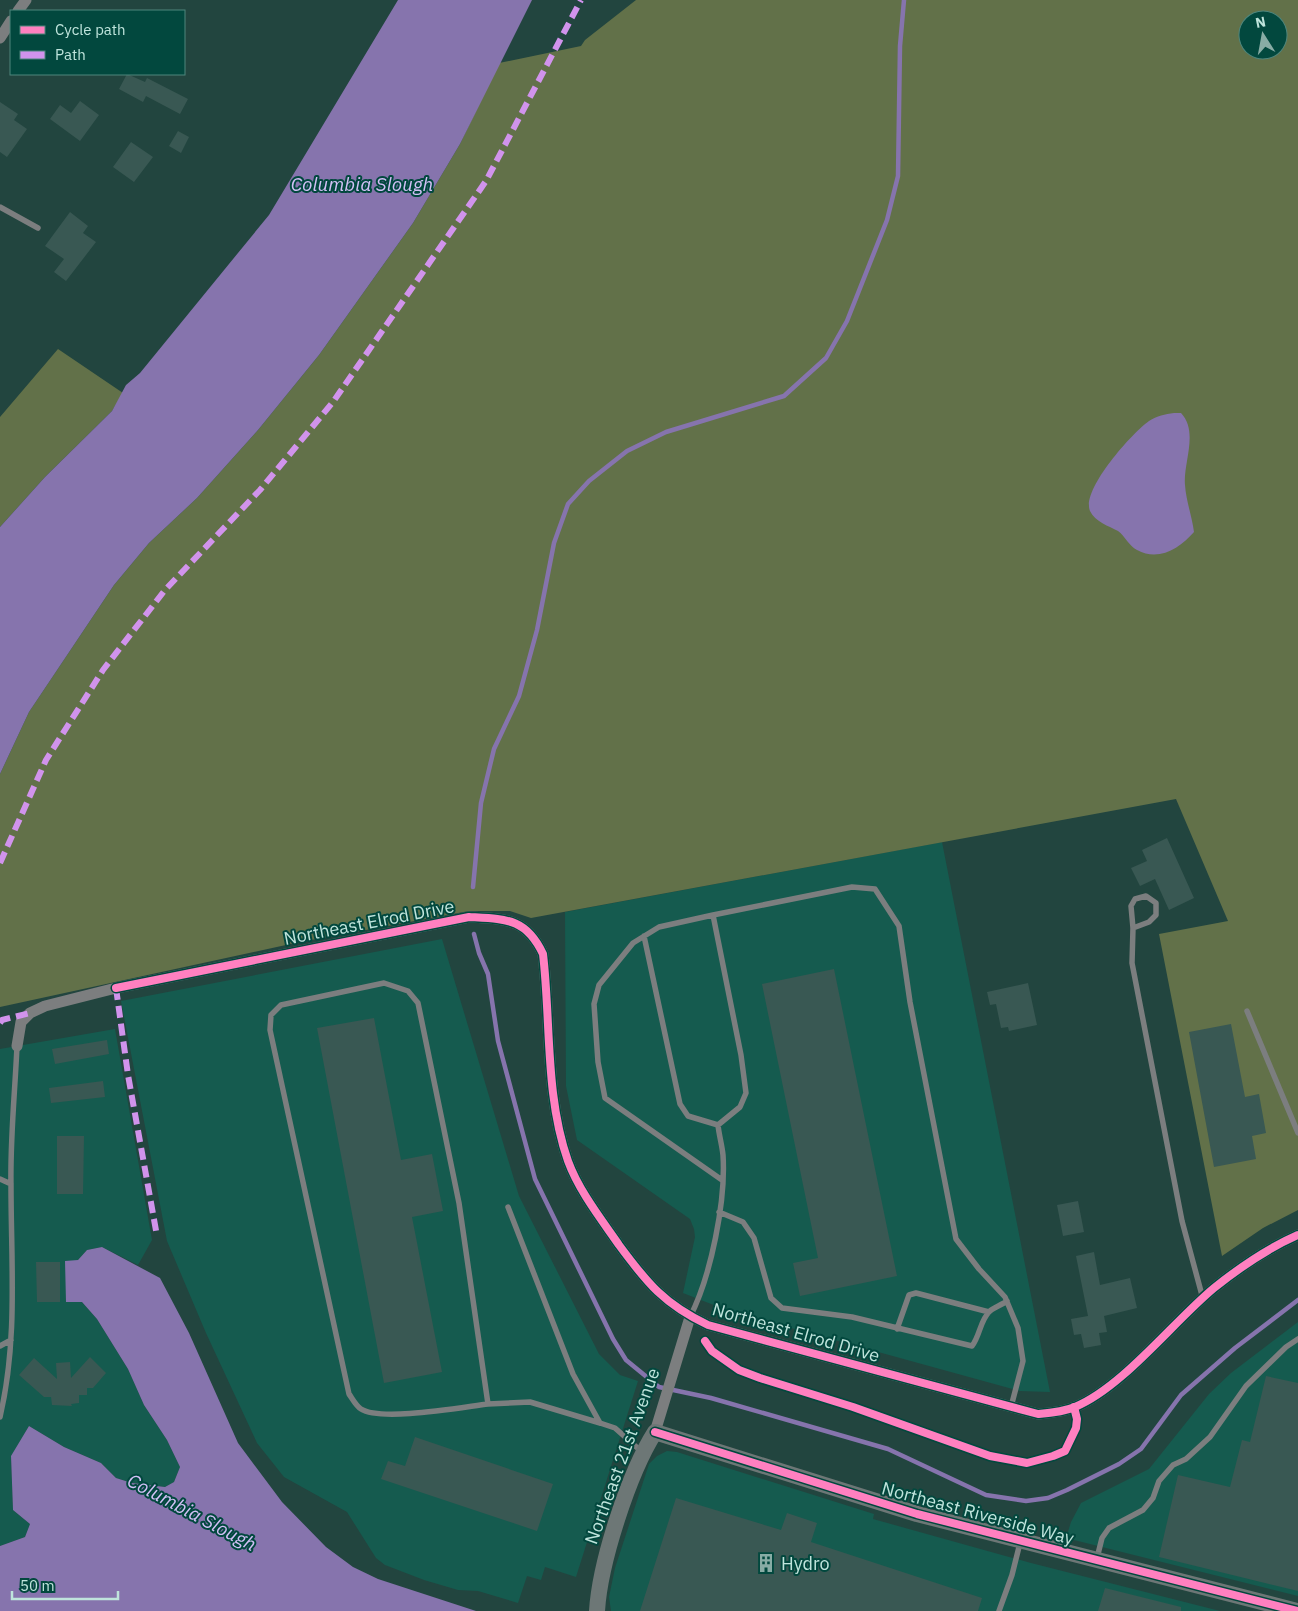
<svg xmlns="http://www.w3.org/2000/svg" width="1298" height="1611" viewBox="0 0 1298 1611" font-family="'IBM Plex Sans',sans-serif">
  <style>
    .built { fill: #155b4f }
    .green { fill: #627149; fill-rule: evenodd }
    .water { fill: #8674ad }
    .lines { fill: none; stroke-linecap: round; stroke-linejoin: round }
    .stream { stroke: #8674ad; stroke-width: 4.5 }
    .building { fill: #395853 }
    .lane { stroke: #7c7e7f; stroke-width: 5.5 }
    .street { stroke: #7c7e7f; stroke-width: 11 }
    .secondary { stroke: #6d7776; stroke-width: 16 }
    .quiet { stroke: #d193ec; stroke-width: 6; stroke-dasharray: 12 6; stroke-linecap: butt }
    .cycleway-casing { stroke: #02483e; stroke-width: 11 }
    .cycleway { stroke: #ff80c0; stroke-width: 8 }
    .labels { text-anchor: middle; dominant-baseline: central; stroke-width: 4; stroke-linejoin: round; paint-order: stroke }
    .street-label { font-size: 18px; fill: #bfe4dc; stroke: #02483e }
    .poi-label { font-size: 18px; fill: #bfe4dc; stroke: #02483e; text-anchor: start }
    .water-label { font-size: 19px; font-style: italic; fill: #d2c0f6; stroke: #02483e }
  </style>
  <rect width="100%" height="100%" fill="#22453f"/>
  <path class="built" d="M942,842L1050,1392L1020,1391L729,1311L683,1293L695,1237L694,1229L690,1219L577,1140L566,1086L565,912Z
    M442,939L519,1196L599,1354L620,1375L638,1381L576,1577L545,1567L541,1580L527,1576L518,1603L478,1591L458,1590L424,1580L385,1565L376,1558L347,1512L284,1477L257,1443L206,1333L167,1241L121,1001Z
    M115,1029L152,1240L138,1265L102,1247L87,1250L78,1260L66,1302H82L97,1319L128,1369L144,1405L167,1440L180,1467L174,1482L165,1487L132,1483L116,1478L101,1463L64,1447L29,1426L11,1457L13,1510L30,1524L25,1537L0,1546V1049Z
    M1298,1322V1596L1066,1538L1071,1522L1081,1503L1149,1469L1209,1394L1231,1373Z
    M667,1451L677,1452L874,1514L873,1519L1031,1563L1220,1611H611L609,1597L615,1568L649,1464L657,1456Z"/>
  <path class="green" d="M636,0H1298V1210L1263,1228L1222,1256L1159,934L1228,921L1176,799L531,918L510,911H469L295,943L0,1007V774L29,712L114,585L149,543L197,498L258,430L319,355L413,223L460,144L499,63L581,46L585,40ZM1248,20H1278V50H1248Z
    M58,349L123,393L112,411L45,477L0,527V417Z"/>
  <path class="water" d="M398,0H532L460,144L413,223L319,355L258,430L197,498L149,543L114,585L29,712L0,774V527L45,477L112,411L126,385L140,373L269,215Z
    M1174,413H1181C1199,432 1183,463 1185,485C1186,501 1192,516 1194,532C1180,548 1159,562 1137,550C1129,546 1125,536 1118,531C1109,526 1095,522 1090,511C1081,490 1132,433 1149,421C1157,416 1165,414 1174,413Z
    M102,1247L160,1278L189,1333L238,1443L282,1502L326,1547L353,1567L378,1579L476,1611H0V1546L25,1537L30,1524L13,1510L11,1456L29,1426L64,1447L101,1463L116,1478L132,1483L165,1487L174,1482L180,1467L167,1440L144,1405L128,1369L97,1319L82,1302H66L65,1261L78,1260L87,1250Z"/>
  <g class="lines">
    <path class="stream" d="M473,887L481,803L494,749L519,696L537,630L554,543L568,504L589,481L627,451L666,432L784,396L826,358L847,321L887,220L898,176L900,46L904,0
      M474,934L479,953L488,974L498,1041L535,1179L613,1339L626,1360L659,1387L711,1398L888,1449L986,1495L1026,1501L1048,1498L1067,1490L1119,1464L1141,1449L1181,1395L1235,1348L1298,1300"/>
  </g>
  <path class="building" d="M127,74L145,82L147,78L188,99L180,114L146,96L143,102L119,89Z
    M80,101L99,115L80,141L50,119L60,105L71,113Z
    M0,102L18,114L14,120L27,129L7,157L0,152Z
    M178,131L189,137L181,153L169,146Z
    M131,142L153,157L134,182L113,167Z
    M70,212L88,226L83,233L96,242L66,281L54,272L64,259L45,246Z
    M1167,838L1194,898L1169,910L1155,879L1140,886L1131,868L1147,861L1142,850Z
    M834,969L897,1276L800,1296L793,1263L818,1258L762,984Z
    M1028,983L1037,1025L1009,1031L1008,1027L1001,1028L996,1004L990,1005L987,992Z
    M374,1018L401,1160L432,1154L443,1211L412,1217L442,1372L384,1383L317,1028Z
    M1231,1024L1245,1097L1259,1094L1266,1133L1252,1136L1256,1159L1214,1167L1189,1032Z
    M107,1040L109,1054L55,1064L52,1049Z
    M103,1081L105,1097L51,1103L49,1088Z
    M57,1136H84L83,1194H57Z
    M1078,1201L1084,1232L1063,1236L1057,1205Z
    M1094,1252L1100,1285L1130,1278L1137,1308L1104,1316L1107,1332L1099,1333L1101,1345L1084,1348L1081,1334L1074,1335L1071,1319L1088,1316L1076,1256Z
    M36,1262H60V1302H37Z
    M90,1357L106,1373L93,1388H87V1395H79V1403L71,1404L72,1406L52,1405L51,1397H44L19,1375L34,1358L57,1379L56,1363L70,1362L71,1378Z
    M1266,1376L1298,1383V1591L1159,1557L1178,1475L1230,1487L1242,1440L1250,1442Z
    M415,1437L553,1484L537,1531L381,1479L388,1461L405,1466Z
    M676,1498L781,1530L787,1513L817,1523L811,1542L982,1598L978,1611H640Z
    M1105,1588L1181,1607V1611H1098Z"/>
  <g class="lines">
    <path class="lane" d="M0,207L38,228
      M713,915L659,927L633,943L599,985L594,1004L598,1062L605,1098L722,1180
      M1133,928L1149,922L1156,915V903L1146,896L1135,899L1131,906L1133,928L1132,963L1182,1221L1203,1299
      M644,936L680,1104L688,1116L718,1125
      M1247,1011L1298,1133
      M0,1179L11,1184
      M508,1207L573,1374L600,1423
      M719,1212L743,1222L754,1238L771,1298L782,1308L852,1317L972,1346C980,1336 980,1320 990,1311C994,1307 1002,1305 1007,1301
      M690,1317C711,1276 726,1201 723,1155C722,1145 719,1135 718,1125L740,1107L746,1093L741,1055L713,915L852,887L875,889L899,926L910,1002L956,1239L979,1269L1005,1297L1018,1328L1023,1361L1011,1407
      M897,1329L909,1295L916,1293L989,1312
      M0,1346L11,1340
      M488,1404C463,1407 381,1422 361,1409C356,1406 352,1398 349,1394L270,1030L271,1015L281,1005L384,983L408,991L418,1003L459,1203L488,1404L530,1402L600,1423L615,1428L642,1452
      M0,1417C18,1341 11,1263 11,1186C10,1139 15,1092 17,1046
      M1097,1558L1102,1538L1109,1528L1143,1510L1153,1498L1159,1481L1173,1465L1186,1459L1210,1437L1246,1386L1286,1347L1298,1339
      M999,1611L1012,1575L1020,1543"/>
    <path class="street" d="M18,11L26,0
      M0,38L11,21
      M17,1046L21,1022L30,1013L45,1006L116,988L469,917C506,919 526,918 543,954C551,1022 545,1096 568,1161C579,1191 601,1219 619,1245C647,1283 664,1304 708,1325L1038,1414C1050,1413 1063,1412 1075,1407C1123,1387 1173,1322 1214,1288C1239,1268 1268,1248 1298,1235
      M655,1432L690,1317"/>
    <path class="secondary" d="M597,1611C600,1562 629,1473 655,1432L917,1514L1297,1611"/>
    <path class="quiet" d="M0,863L46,760L103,670L165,590L260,490L333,402L486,181L581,0
      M116,988L128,1075L157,1236
      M0,1023L2,1020L30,1013"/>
    <g class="cycleway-casing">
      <path id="cycleway" d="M116,988L469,917C506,919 526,918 543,954C551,1022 545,1096 568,1161C579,1191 601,1219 619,1245C647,1283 664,1304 708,1325L1038,1414C1050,1413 1063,1412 1075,1407C1123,1387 1173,1322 1214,1288C1239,1268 1268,1248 1298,1235
        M705,1341L712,1351L739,1370L760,1378L853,1407L990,1456L1027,1463L1053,1456L1065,1451L1076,1428L1077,1419L1074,1407
        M655,1432L917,1514L1297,1611"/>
    </g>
    <use href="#cycleway" class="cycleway"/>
  </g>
  <defs>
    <g id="building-bare" transform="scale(1.5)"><path d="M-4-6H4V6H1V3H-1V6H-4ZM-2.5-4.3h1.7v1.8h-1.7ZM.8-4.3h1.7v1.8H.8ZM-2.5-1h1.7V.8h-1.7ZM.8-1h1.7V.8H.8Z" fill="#88aca5" stroke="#02483e" stroke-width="2.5" paint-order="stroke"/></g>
  </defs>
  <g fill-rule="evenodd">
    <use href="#building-bare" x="766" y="1563"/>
  </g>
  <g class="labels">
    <g class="street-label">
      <text transform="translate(369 922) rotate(-11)">Northeast Elrod Drive</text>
      <text transform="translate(796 1332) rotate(16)">Northeast Elrod Drive</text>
      <text transform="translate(622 1456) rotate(-70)">Northeast 21st Avenue</text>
      <text transform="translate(978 1513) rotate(15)">Northeast Riverside Way</text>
    </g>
    <g class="poi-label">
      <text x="781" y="1563">Hydro</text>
    </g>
    <g class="water-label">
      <text x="362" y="184">Columbia Slough</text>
      <text transform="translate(192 1512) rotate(28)">Columbia Slough</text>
    </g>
  </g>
  <rect x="10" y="10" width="175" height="65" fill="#02483e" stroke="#4e867d"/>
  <rect x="20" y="26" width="25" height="8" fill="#ff80c0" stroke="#4e867d"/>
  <text x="55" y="35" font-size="15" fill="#bfe4dc">Cycle path</text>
  <rect x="20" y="51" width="25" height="8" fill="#d193ec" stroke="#4e867d"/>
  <text x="55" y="60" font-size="15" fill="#bfe4dc">Path</text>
  <g transform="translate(1263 35) rotate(349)"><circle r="24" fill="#02483e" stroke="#4e867d"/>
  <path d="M0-4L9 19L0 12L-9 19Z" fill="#88aca5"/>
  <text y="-8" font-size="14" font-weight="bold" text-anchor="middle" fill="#bfe4dc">N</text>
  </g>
  <path d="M12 1591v8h106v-8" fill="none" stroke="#bfe4dc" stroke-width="2.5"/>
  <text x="20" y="1591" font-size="15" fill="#bfe4dc" stroke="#02483e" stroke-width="4" paint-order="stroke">50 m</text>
</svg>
